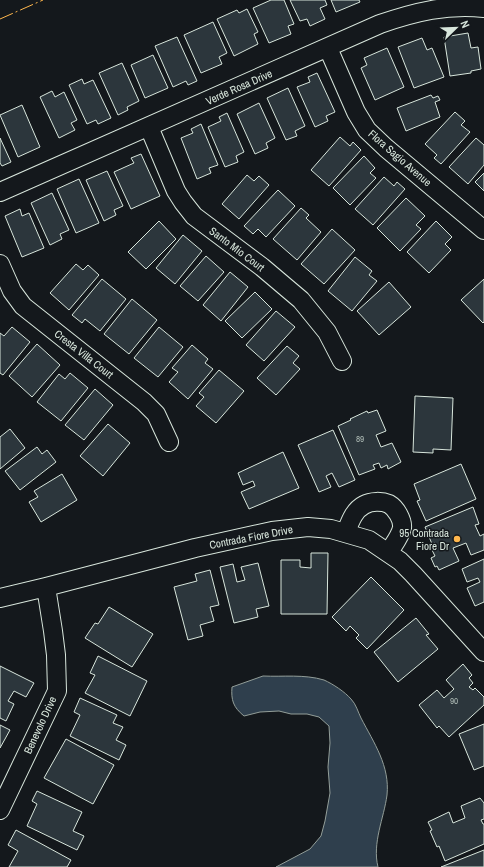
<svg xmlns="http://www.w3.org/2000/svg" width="484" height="867" viewBox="0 0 484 867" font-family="'Archivo Narrow',sans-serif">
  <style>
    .water { fill: #2f3f4d; stroke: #939e99 }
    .building { fill: #2c363c; stroke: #d8e6dc }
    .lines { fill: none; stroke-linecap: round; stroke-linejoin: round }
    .minor-casing { stroke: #d8e6dc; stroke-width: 20 }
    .minor { stroke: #14181c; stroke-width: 18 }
    .power { stroke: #ffb74d; stroke-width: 1; stroke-dasharray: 14 3 2 3; stroke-linecap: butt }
    .poi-dot { fill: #ffb74d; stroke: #14181c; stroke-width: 1.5 }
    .labels { text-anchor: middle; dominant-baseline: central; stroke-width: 3; stroke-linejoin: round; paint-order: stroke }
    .number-label { font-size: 9px; fill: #adbab4 }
    .street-label { font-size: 11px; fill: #d8e6dc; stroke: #14181c }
    .poi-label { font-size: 11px; fill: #d8e6dc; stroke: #14181c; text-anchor: end }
  </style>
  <rect width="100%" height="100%" fill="#14181c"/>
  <path class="water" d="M263,676C283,677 304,674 324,680C333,684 345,692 351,699C356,704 358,712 361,718C374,743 390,766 387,795C384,818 372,843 378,867H276L310,849L321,836L325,821L330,793L328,767L330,743L329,726L319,717L307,714H291L279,711L260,712L244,716C233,707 231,700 232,687Z"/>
  <path class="building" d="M271,0H284L294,24L288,26L291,34L269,43L253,8Z
    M290,0H325L327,5L320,8L325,19L310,26L307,19L300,21Z
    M331,0H359L360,2L336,12Z
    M247,9L258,32L254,34L258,44L234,56L217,19L237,10L239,13Z
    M213,22L227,53L219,57L222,64L201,73L184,35Z
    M468,33L471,48L478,47L481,69L471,71V73L450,76L444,37Z
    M177,37L197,81L188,85L186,81L173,87L155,46Z
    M422,38L427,50L432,48L444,77L414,88L398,47Z
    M387,48L404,87L375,100L361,68L367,65L364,58Z
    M153,55L168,88L145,98L131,65Z
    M122,63L139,101L127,107L128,110L118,115L99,73Z
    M317,73L335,112L326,116L328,121L315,127L297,87L310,82L308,77Z
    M82,79L84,84L93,80L111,118L98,124L96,120L87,124L69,85Z
    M288,88L305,126L295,131L297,136L286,140L267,98Z
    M52,91L55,97L64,92L77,120L71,123L75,130L59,138L40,97Z
    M431,95L433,98L438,96L440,100L435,102L440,117L406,131L397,108Z
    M259,103L275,138L266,143L268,148L255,154L237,114Z
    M22,105L40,147L18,157L0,115Z
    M455,112L465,121L461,125L470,132L441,164L434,158L437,155L425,144Z
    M227,113L244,152L236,156L238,162L225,167L208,127L221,121L219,117Z
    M201,124L218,165L209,168L211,173L197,179L181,138L193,133L191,129Z
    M340,137L350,146L353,142L361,150L329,186L311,170Z
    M0,138L11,162L2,166L0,163Z
    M476,138L484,145V165L468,184L449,167Z
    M141,154L160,196L131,209L114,172L134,163L131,158Z
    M364,156L375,168L370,173L376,178L350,205L333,188Z
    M107,171L123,206L114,210L116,215L104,221L86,180Z
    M484,173V191L475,182Z
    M247,175L254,181L259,176L269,185L239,219L222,204Z
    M384,177L394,186L397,182L405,189L373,225L355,209Z
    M79,179L99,223L76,233L57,189Z
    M278,190L295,206L266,237L258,229L253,234L244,226Z
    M52,193L69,230L60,234L62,239L50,245L31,203Z
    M406,198L425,216L416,225L421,229L400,251L377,228Z
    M301,208L309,215L306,218L321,232L297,260L273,239Z
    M20,209L22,216L29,213L44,248L22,257L5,216Z
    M159,221L176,239L146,269L128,252Z
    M436,221L452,237L445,244L451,250L429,273L407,252Z
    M332,229L355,250L324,284L301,264Z
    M183,235L202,251L175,284L156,268Z
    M206,256L224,272L198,301L180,286Z
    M355,257L372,271L369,275L377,281L352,311L328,291Z
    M76,264L83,270L88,265L99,275L69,310L50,293Z
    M230,272L248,287L221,321L203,305Z
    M102,279L126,299L100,331L85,319L82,323L72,315Z
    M484,279V322L483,323L461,300Z
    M389,282L411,307L379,335L357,311Z
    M255,292L272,309L242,338L225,321Z
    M132,299L157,320L129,354L104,334Z
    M276,311L295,327L264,361L246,345Z
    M12,327L30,342L3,375L0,373V333L4,336Z
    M159,327L183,347L158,377L134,358Z
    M37,344L60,365L32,397L9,376Z
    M192,345L208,359L205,363L213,369L188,399L169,382L178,372L172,368Z
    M287,346L299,356L293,363L300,369L276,395L257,378Z
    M219,370L244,391L216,423L196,406L204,397L199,393Z
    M70,373L88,388L61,421L37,402L59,374L65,379Z
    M95,389L113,405L84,440L65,425Z
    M415,396L453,398L451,450L433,449V453L413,452Z
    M377,410L386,431L376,435L381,447L392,443L401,462L388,469L387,465L381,468L379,463L373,465L375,469L359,475L338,426L351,420L350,419L367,411L368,413Z
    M108,424L130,443L103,476L80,456Z
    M10,429L25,448L0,469V437Z
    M333,430L355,480L339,487L332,473L326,476L331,487L319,492L298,445Z
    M37,447L42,454L47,450L56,462L20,490L5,471Z
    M283,452L299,488L249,509L241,492L255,486L253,481L243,485L238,473Z
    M461,464L476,499L426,521L417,501L420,500L414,484Z
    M62,474L77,500L41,522L29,502L38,497L34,491Z
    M473,507L479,524L475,525L480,536L484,534V550L471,555L466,543L453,548L459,561L439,570L437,566L435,567L431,558L435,556L432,550L437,548L435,543L432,544L425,527Z
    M311,553H328L327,614H281V560H300V567L311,568Z
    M484,559V602L475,606L467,588L480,582L478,578L467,582L462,569Z
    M258,563L269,606L256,609L258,617L234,623L220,567L233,564L237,582L245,580L241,567Z
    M210,570L219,605L210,607L214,621L200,625L203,636L188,640L174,587L197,581L195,574Z
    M371,577L404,610L367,649L356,638L359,635L350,626L346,631L332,617Z
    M109,607L153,634L132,667L85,638L95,623L98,624Z
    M416,618L429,634L426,635L438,649L398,682L374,652Z
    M98,656L147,681L130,716L85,693L95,675L90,673Z
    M463,664L472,675L469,678L473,683L469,687L473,690L475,688L484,697V705L449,737L439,726L437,728L419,705L437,690L444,698L454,689L446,680Z
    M0,666L34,683L26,697L14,691L8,701L14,704L6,721L0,718Z
    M80,698L117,715L113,723L123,727L116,740L126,745L119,760L70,736L80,715L74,712Z
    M484,724V766L474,770L459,734Z
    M0,725L10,730L0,748Z
    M66,739L114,765L93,804L44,778Z
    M37,791L82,812L73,831L84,836L77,850L27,826L37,804L32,801Z
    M480,798L484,803V819L481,820L483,824H484V844L445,861L439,846L437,847L430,831L432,830L428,822L449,812L453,823L465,818L461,806Z
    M16,830L71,860L67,867H9L18,851L8,845Z
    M484,850V867H441Z"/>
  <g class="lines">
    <g class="minor-casing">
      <path id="minor" d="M328,48L356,112L367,130L386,148L484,230
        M149,127L176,191L183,202L194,216L262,267L301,300L327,332L342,361
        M0,192L380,24C415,12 447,4 484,8
        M0,264L12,291L23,306L144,402L156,414L169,442
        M346,532C350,522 354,510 364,505C371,501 382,501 389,504C396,508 403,520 402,528C400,537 393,545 389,552
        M0,598L46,587L195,548L272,531L308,527L331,529L369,540L400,561L413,574L484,652
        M0,810L57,691L56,655L53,631L46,587"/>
    </g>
    <use href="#minor" class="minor"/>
    <path class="power" d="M0,19L43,0"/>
  </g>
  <circle class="poi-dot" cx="457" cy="539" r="4"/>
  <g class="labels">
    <g class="number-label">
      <text x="360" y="439">89</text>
      <text x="454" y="701">90</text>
    </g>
    <g class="street-label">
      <text transform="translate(239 87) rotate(-24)">Verde Rosa Drive</text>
      <text transform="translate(400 158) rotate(41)">Flora Sagio Avenue</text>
      <text transform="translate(237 249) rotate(37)">Santo Mio Court</text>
      <text transform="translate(84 354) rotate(38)">Cresta Villa Court</text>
      <text transform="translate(251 537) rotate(-11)">Contrada Fiore Drive</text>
      <text transform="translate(40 725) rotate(-65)">Benevolo Drive</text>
    </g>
    <g class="poi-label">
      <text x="449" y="533">95 Contrada<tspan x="449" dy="13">Fiore Dr</tspan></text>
    </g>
  </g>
  <g transform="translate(456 28) rotate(67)" stroke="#14181c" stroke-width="3" paint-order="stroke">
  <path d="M0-3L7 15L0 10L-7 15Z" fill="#d8e6dc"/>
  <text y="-6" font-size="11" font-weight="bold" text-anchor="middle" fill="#d8e6dc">N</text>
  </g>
</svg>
